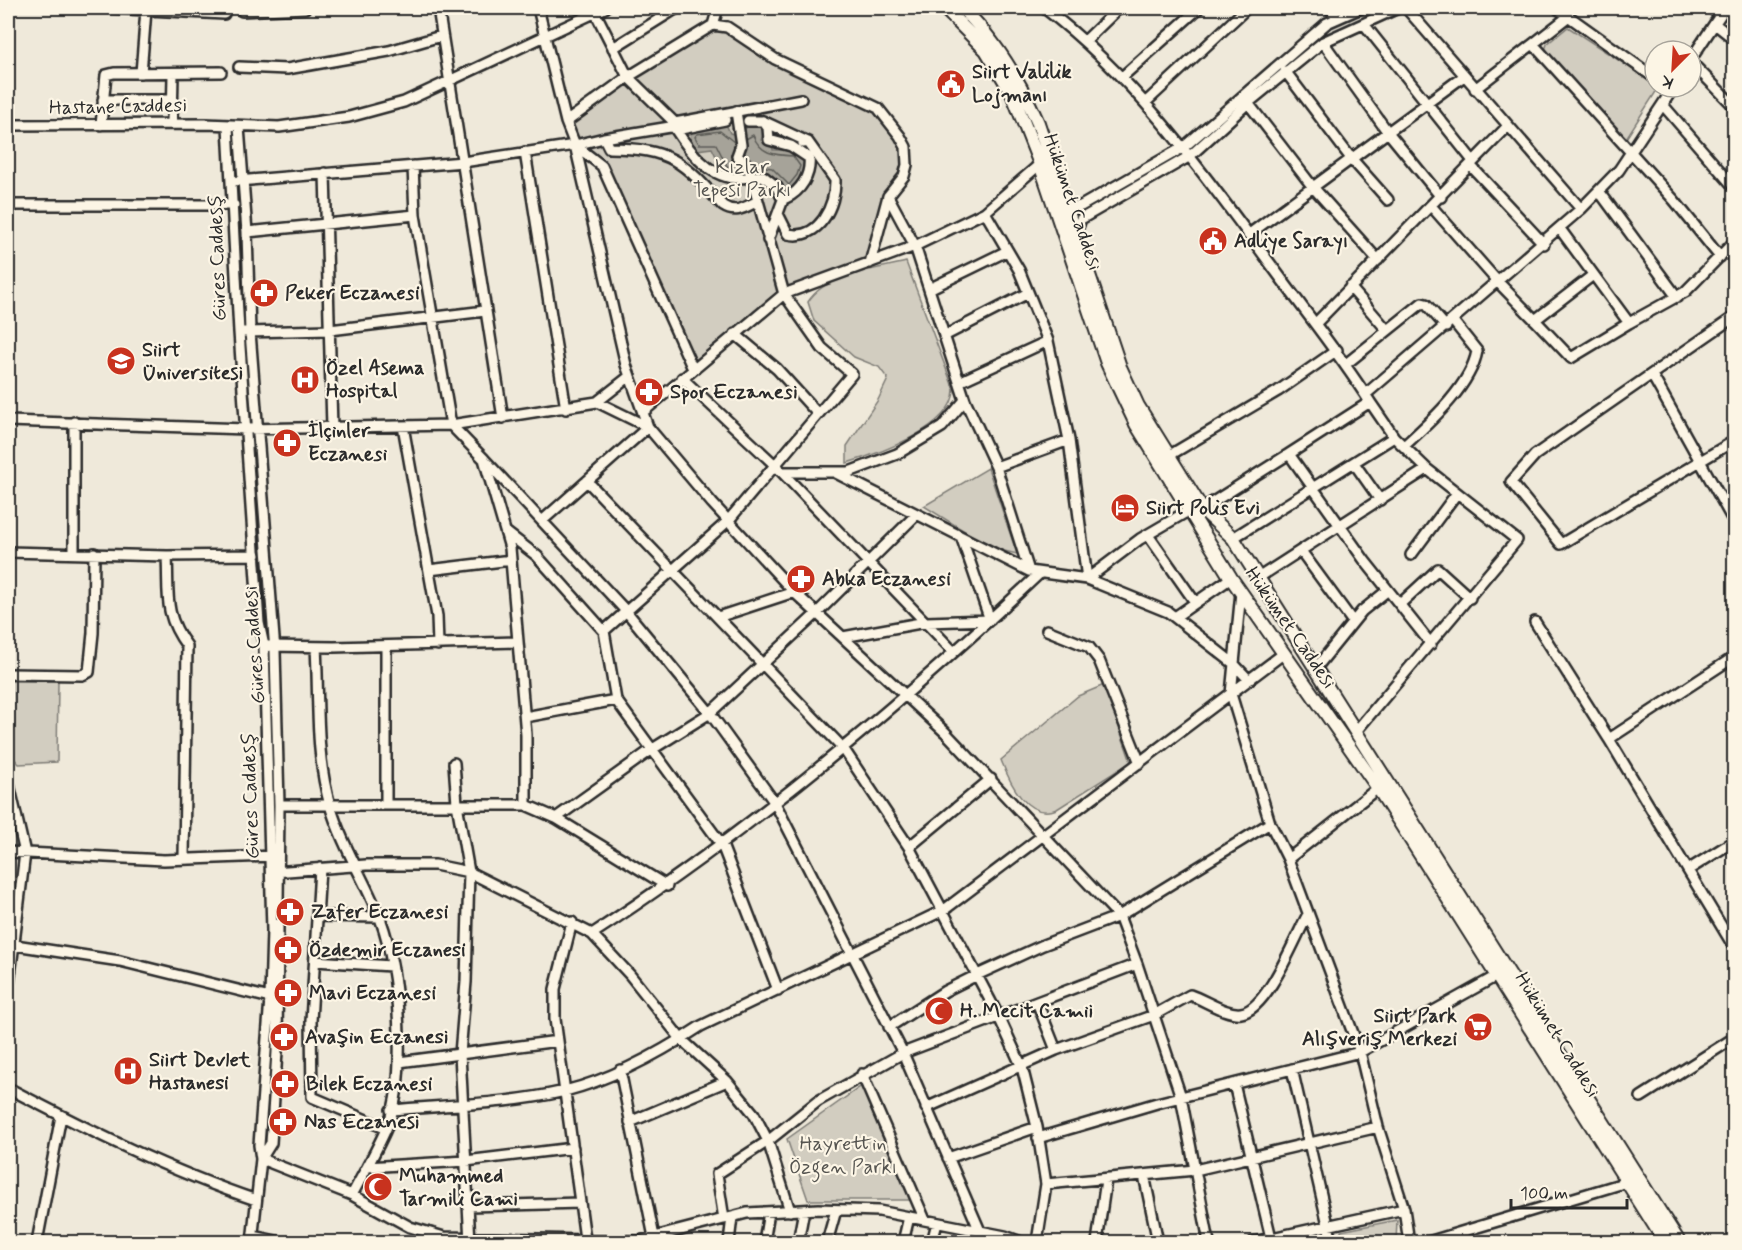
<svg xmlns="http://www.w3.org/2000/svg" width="1742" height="1250" viewBox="0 0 1742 1250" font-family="Mynerve,sans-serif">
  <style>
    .green { fill: #d2cdc0; stroke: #7e7c76; stroke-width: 1.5 }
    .water { fill: #a6a399; stroke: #75736d; stroke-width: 1.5 }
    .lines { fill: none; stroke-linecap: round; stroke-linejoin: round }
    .shore { stroke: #5c5b57; stroke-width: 1.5 }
    .minor-casing { stroke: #2b2b2b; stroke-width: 14 }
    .major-casing { stroke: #2b2b2b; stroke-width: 16 }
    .minor { stroke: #fcf5e5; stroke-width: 9 }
    .major { stroke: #fcf5e5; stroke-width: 12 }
    .labels { text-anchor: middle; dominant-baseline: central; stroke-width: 4.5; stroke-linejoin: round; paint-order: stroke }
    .poi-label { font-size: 20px; font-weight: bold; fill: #2b2b2b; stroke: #fcf5e5; text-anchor: start }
    .street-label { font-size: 20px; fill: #2b2b2b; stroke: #fcf5e5 }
    .park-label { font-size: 20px; fill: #555450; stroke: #fcf5e5 }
  </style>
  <rect width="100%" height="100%" fill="#efe9da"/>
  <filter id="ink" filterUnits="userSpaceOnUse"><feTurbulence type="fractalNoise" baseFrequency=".0167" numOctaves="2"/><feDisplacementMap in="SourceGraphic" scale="12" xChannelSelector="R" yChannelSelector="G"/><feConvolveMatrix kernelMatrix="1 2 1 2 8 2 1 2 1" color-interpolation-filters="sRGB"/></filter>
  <g filter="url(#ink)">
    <path class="green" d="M713,25L727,27L775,59L878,108L900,136L907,165L888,196L870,263L784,294L693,369L602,167L575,145L566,122Z
      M1568,27L1655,84V87H1659L1625,140L1545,50L1547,44Z
      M906,262L954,390C953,428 877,454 847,463V446L878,400L888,379L879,367L854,357L814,321L808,302C826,273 875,270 906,262Z
      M988,468L1017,554L992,548L924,506Z
      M8,681H58L57,762L19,764C0,747 7,705 8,681Z
      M1104,685L1131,762L1057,809C1027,821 1010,783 1001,760L1078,696Z
      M863,1085L912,1200H808L787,1139Z
      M1397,1220L1396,1242H1342L1341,1231Z"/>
    <path class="water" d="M749,123L762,126L765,130L761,140L772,144L773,150H795L805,161C808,176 798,188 785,194C769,157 750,180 723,171L712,148L697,150L690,143L691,130L726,124L730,133L741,136Z"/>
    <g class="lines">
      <path class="shore" d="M746,139L753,135C760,154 774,155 793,156L800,166L797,175L789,185L772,168L754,165
        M734,142L720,131L697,134L695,137L699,144H716L727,166L741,167"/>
      <g class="minor-casing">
        <path id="minor" d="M110,8L224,14
          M438,8L503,418
          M538,8L566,122L575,145L626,365L648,427L712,503L794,592L945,732L1119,916L1137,964L1181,1097L1209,1242
          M593,8L628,77L675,123L801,99
          M1044,8C1135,77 1202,171 1269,262C1303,309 1339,353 1370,402
          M1329,8L1338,18
          M1406,8L1581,209
          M1557,8L1655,78
          M1711,8L1720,15
          M242,11L305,8
          M1364,24L1473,161
          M1715,24L1734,39
          M713,25L718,8
          M1085,41L1119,8
          M1323,42L1387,131L1441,197
          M1533,44L1674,200L1720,257
          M613,48L677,8
          M1691,59L1725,8
          M1691,62L1734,106
          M239,67L287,69L389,51L441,36
          M1285,71L1350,157L1388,200
          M141,73L146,10
          M1122,77L1199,8
          M1475,89L1569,16
          M103,100H173
          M1145,103L1247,8
          M1248,103L1312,186L1378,260
          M1663,105L1734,187
          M725,120L676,130C689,150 708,176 734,178C743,179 753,176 763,176L777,187L781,196L786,198C801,191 811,175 809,158L791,146L769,140L768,128L763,121H748
          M763,121L808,142L803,143
          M566,122L628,77L713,25L727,27L775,59L878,108L900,136L906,147L907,165L904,176L888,196L870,263
          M172,124L173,74
          M8,125L205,124L279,127L349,117L404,102L605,8
          M101,125L106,75L114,73L221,72
          M228,126L239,332L259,623L264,646L272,930L270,998L259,1145L261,1159L252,1242
          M239,127L247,232L250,332L275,651L279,805L278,905
          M604,138L676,126
          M575,145L602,166L693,369
          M525,152L566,409
          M1470,165L1544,244
          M413,166L415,215L451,425L484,459L510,548L526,735V805
          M325,173L332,428
          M238,181L463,162L575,145L604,138L609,148C671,148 683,162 723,206C735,214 744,208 756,202
          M1599,191L1677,297
          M888,196L915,246L985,212L1019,270L1048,341L959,382
          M1066,203L1074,207L1081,206L1184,147L1327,23L1361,8
          M8,205H234
          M1432,207L1498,282L1535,320L1593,275
          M985,212L1040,164
          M778,214L788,234C819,241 836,205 835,180L808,142
          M1560,229L1629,323L1685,292L1734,242
          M247,232L415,215
          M1248,235L1464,76
          M1075,236L1081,219L1190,156L1248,103L1323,42L1398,8
          M768,240L784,197
          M1350,287L1387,330
          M929,289L1007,251
          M1734,317L1535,455L1511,482L1561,544L1734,441
          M1535,320L1571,358L1629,323
          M1316,323L1507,127
          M244,332L330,330L485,311
          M735,334L777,369L818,414
          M944,336L1028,293
          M1048,341L1069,440L1087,579L1140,539L1188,511
          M1346,364L1422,303L1426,304L1446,327
          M1652,375L1734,522
          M682,378L775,465L953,651
          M1366,394L1581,209L1619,170L1674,87
          M597,402L648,427
          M643,412L784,294L915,246L965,400L996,467L1029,571
          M8,421L246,429L451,425L597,402L630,376
          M74,422V553
          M403,426L437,616L438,645
          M1404,446C1429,423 1471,386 1477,351L1453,321
          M1289,454L1370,402L1394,437L1427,469L1517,540L1357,730
          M1170,455L1278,391L1337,350
          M484,459L626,611L710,713L775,803L903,1053L980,1231
          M1354,463L1380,500
          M996,467L1069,440
          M782,472H849L897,454L942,427L965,400
          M834,472L1029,571L1087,579L1168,612L1233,663L1249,680
          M587,481L843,748L909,847L999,1017L1022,1067L1037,1127L1046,1184L1037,1242
          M1202,509L1289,454L1365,561L1431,644
          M542,521L648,427
          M506,532L537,556L604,631L616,700L722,845L778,990
          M1148,535L1195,602
          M1233,538L1394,437
          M962,539L990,620
          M1301,551L1353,622
          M8,552L167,556L256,555
          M1411,555L1457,493
          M167,556C169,594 163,614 187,646L184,859
          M429,570L511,560
          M1258,578L1427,469
          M1241,592L1231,694L1270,823L1288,859L1360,1052L1378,1127L1404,1209L1409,1242
          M1400,604L1438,569L1470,598
          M718,617L794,592
          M1175,617L1231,578
          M1535,622L1609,739L1734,657
          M1047,630L1089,647L1099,660L1140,763
          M604,631L728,521L852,374L822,348L784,294L748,165L737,156L741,145L736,111
          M843,637L926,622L990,620
          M268,646L334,647L518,642
          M386,646V804
          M316,647C319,700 315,754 330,805C342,846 366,882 381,921C399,969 407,1074 389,1122C379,1147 364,1172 352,1195
          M1316,668L1362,611L1388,590
          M8,674L82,675L89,672L93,633L94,553
          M525,717L616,700
          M1609,739L1734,947
          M454,763L457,804L469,872L466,982L460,1054L470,1242
          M8,780L25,853L8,992
          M279,805H526L556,818L667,886
          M556,818L651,750L710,713L814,616L915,516
          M909,847L991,779
          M8,852L164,860L272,856
          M1288,859L1378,788
          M320,868L311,1021L312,1097L385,1128
          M1688,870L1734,841
          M274,872L366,865H435L469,872L592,934L630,975L681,1039L727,1081L754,1114L768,1141L790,1211
          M317,916L380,917
          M572,922L555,989V1019L585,1239
          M592,934C752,830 899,706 1038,575
          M15,945L120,961L270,998
          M315,961L391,966
          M1037,1002L1056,1050
          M889,1027L945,991L977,975L1043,945L1119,916L1270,823
          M399,1062L558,1041
          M1292,1069L1332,1242
          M620,1070L654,1237
          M862,1074L925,1220
          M1234,1084L1272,1242
          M8,1088C88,1130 170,1171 256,1200
          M1641,1097L1734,1038
          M926,1108L1056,1050L1154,1015L1190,995C1205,1000 1226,1015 1241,1013C1267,1010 1295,938 1307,916
          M391,1110C448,1105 509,1104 565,1091C613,1079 660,1053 701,1026L944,910L1283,654
          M630,1122L727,1081
          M1038,1138L1157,1103L1360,1052L1500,974
          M948,1158L1037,1127
          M261,1159L271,1143L277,1052L278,924
          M261,1159L352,1195L410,1227L444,1237L639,1241L747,1213L818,1209L879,1211L1005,1236L1021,1242
          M367,1167L466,1161L573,1148
          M1144,1175L1158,1242
          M1046,1184L1195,1170L1378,1127
          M469,1206L580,1203
          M724,1219L717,1174L768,1141L818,1101L903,1053L1137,964
          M253,1236L281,1242
          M37,1242L61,1116
          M729,1242L732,1217
          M764,1242L769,1212
          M798,1242L804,1210
          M827,1242L836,1210
          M903,1242L909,1217
          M932,1242L937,1223
          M1097,1242L1106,1180
          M1253,1242L1404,1209
          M1428,1242L1627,1182"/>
      </g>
      <g class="major-casing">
        <path id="major" d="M944,8L986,50L1012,93L1040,164L1107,363L1136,424L1231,578L1378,788L1665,1242
          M962,8C996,41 1019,79 1038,123L1120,367L1138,406L1202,509L1233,538L1679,1242"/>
      </g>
      <use href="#minor" class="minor"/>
      <use href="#major" class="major"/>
    </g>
  </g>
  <defs>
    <g id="civic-disc" transform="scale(1.5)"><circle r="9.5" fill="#c8321e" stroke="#fcf5e5"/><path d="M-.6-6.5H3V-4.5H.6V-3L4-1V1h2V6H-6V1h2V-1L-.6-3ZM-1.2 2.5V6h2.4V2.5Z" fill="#fff"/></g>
    <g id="pharmacy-disc" transform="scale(1.5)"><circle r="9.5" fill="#c8321e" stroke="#fcf5e5"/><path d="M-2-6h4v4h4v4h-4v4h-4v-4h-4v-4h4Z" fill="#fff"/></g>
    <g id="university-disc" transform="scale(1.5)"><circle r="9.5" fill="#c8321e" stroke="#fcf5e5"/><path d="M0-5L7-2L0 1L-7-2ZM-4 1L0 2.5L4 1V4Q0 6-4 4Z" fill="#fff"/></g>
    <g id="hospital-disc" transform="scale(1.5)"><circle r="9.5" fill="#c8321e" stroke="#fcf5e5"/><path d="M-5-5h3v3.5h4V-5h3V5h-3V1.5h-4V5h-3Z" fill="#fff"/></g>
    <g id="hotel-disc" transform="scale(1.5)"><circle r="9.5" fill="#c8321e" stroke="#fcf5e5"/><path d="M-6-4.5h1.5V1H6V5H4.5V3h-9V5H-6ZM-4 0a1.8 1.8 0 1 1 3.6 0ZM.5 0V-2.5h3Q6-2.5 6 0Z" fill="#fff"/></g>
    <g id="mosque-disc" transform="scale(1.5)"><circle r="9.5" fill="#c8321e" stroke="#fcf5e5"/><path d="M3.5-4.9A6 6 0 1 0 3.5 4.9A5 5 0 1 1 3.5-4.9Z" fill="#fff"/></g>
    <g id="supermarket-disc" transform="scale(1.5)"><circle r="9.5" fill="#c8321e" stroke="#fcf5e5"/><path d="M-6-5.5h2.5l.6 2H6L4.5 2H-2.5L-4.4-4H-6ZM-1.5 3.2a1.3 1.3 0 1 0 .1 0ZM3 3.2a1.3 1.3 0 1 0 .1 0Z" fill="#fff"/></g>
  </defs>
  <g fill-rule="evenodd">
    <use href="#civic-disc" x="951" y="84"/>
    <use href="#civic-disc" x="1213" y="241"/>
    <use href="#pharmacy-disc" x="264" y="293"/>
    <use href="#university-disc" x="121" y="361"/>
    <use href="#hospital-disc" x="305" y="380"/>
    <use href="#pharmacy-disc" x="649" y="392"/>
    <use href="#pharmacy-disc" x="287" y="443"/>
    <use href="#hotel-disc" x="1125" y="508"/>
    <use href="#pharmacy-disc" x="801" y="579"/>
    <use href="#pharmacy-disc" x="290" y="912"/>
    <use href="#pharmacy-disc" x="288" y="950"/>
    <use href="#pharmacy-disc" x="288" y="993"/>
    <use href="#mosque-disc" x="939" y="1011"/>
    <use href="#supermarket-disc" x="1478" y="1027"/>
    <use href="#pharmacy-disc" x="284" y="1037"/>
    <use href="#hospital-disc" x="128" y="1071"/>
    <use href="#pharmacy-disc" x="285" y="1084"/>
    <use href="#pharmacy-disc" x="283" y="1122"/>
    <use href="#mosque-disc" x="378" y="1187"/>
  </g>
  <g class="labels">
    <g class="poi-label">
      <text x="972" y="72">Siirt Valilik<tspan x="972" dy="23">Lojmanı</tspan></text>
      <text x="1234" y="241">Adliye Sarayı</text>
      <text x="285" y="293">Peker Eczanesi</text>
      <text x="142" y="350">Siirt<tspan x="142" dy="23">Üniversitesi</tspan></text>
      <text x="326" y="368">Özel Asema<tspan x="326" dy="23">Hospital</tspan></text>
      <text x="670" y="392">Spor Eczanesi</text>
      <text x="308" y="431">İlçinler<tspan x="308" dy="23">Eczanesi</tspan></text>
      <text x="1146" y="508">Siirt Polis Evi</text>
      <text x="822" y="579">Abka Eczanesi</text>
      <text x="311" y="912">Zafer Eczanesi</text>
      <text x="309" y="950">Özdemir Eczanesi</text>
      <text x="309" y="993">Mavi Eczanesi</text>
      <text x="960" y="1011">H. Mecit Camii</text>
      <text x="1457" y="1016" text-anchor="end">Siirt Park<tspan x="1457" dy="23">Alışveriş Merkezi</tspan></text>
      <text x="305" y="1037">Avaşin Eczanesi</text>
      <text x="149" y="1060">Siirt Devlet<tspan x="149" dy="23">Hastanesi</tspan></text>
      <text x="306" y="1084">Bilek Eczanesi</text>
      <text x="304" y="1122">Nas Eczanesi</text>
      <text x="399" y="1176">Muhammed<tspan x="399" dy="23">Tarmili Cami</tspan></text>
    </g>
    <g class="street-label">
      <text transform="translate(118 107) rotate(-1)">Hastane Caddesi</text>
      <text transform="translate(1072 202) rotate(71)">Hükümet Caddesi</text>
      <text transform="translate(218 258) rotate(-92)">Güres Caddesş</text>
      <text transform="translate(1290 628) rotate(55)">Hükümet Caddesi</text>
      <text transform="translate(255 645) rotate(-94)">Güres Caddesi</text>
      <text transform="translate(251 796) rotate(-92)">Güres Caddesş</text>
      <text transform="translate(1557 1035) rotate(58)">Hükümet Caddesi</text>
    </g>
    <g class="park-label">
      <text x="742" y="167">Kızlar<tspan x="742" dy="23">Tepesi Parkı</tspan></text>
      <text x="843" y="1144">Hayrettin<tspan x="843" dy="23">Özgen Parkı</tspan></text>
    </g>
  </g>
  <rect width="1742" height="1250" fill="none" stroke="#fcf5e5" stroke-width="30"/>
  <rect x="15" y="15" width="1712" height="1220" fill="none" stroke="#2b2b2b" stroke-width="2" filter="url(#ink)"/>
  <g transform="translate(1673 69) rotate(204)"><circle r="28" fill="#fcf5e5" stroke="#a8a49b" stroke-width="1.5"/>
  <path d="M0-4.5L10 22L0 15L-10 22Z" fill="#c8321e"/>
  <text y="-9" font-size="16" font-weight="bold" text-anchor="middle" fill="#2b2b2b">K</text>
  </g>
  <path d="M1511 1199v9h116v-9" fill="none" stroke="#2b2b2b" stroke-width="3"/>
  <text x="1520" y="1199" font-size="18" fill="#2b2b2b" stroke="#fcf5e5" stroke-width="4.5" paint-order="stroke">100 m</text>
</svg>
